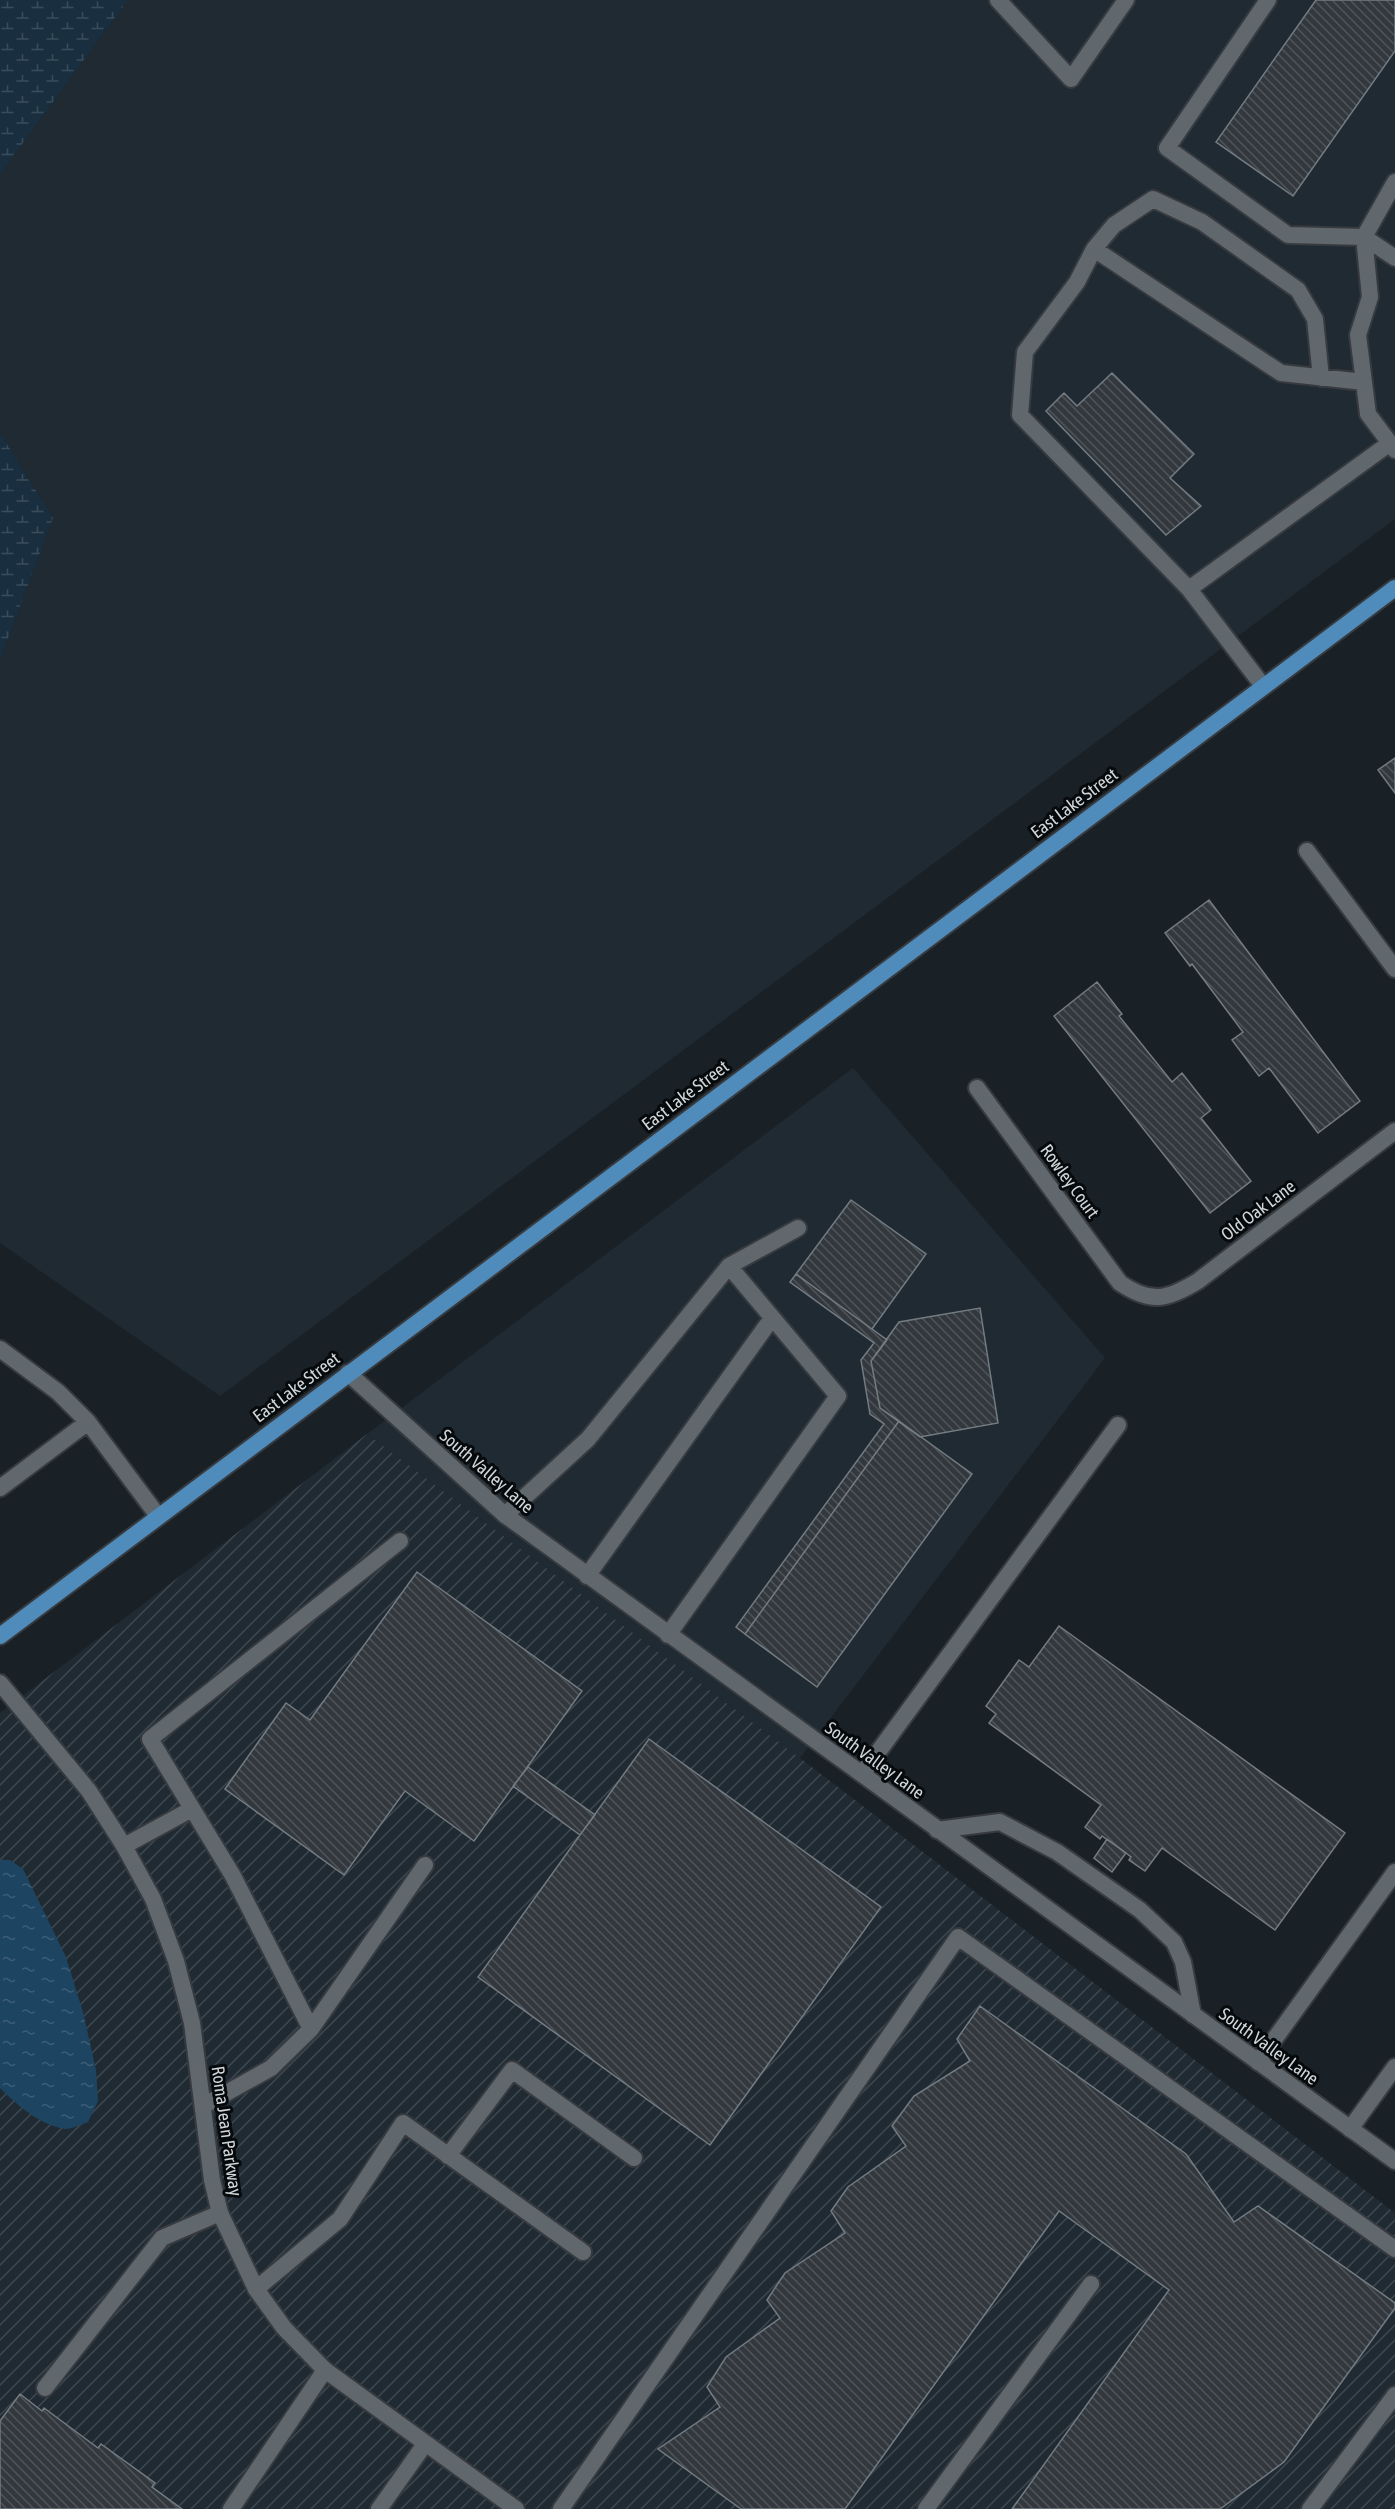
<svg xmlns="http://www.w3.org/2000/svg" width="1395" height="2509" viewBox="0 0 1395 2509" font-family="'Asap Condensed',sans-serif">
  <style>
    .built { fill: #1f2a33 }
    .industrial { fill: url(#industrial-furrows) }
    .wetland { fill: url(#wetland-marsh) }
    .water { fill: url(#water-ripples) }
    .building { fill: url(#building-back-hatch); stroke: #747c82; stroke-width: 1.5 }
    .lines { fill: none; stroke-linecap: round; stroke-linejoin: round }
    .service-casing { stroke: #373b3f; stroke-width: 20 }
    .minor-casing { stroke: #373b3f; stroke-width: 20 }
    .trunk-casing { stroke: #373b3f; stroke-width: 20 }
    .service { stroke: #60686e; stroke-width: 16 }
    .minor { stroke: #60686e; stroke-width: 16 }
    .trunk { stroke: #4f8cbb; stroke-width: 16 }
    .labels { text-anchor: middle; dominant-baseline: central; stroke-width: 6; stroke-linejoin: round; paint-order: stroke }
    .street-label { font-size: 18px; fill: #d1d6d9; stroke: #070a0c }
  </style>
  <defs>
    <pattern id="industrial-furrows" width="10" height="10" patternUnits="userSpaceOnUse" patternTransform="scale(1.5)"><rect width="10" height="10" fill="#1f2a33"/><path d="M-1 1l2-2M0 10L10 0M9 11l2-2" fill="none" stroke="#3e4850"/></pattern>
    <pattern id="wetland-marsh" width="20" height="14" patternUnits="userSpaceOnUse" patternTransform="scale(1.5)"><rect width="20" height="14" fill="#192f40"/><path d="M1 5h8M5 5V1M11 12h8M15 12V8" fill="none" stroke="#394c5b"/></pattern>
    <pattern id="water-ripples" width="26" height="14" patternUnits="userSpaceOnUse" patternTransform="scale(1.5)"><rect width="26" height="14" fill="#1d4461"/><path d="M2 4q2-2 4 0t4 0M15 11q2-2 4 0t4 0" fill="none" stroke="#3d5e77"/></pattern>
    <pattern id="building-back-hatch" width="6" height="6" patternUnits="userSpaceOnUse" patternTransform="scale(1.5)"><rect width="6" height="6" fill="#32383e"/><path d="M-1 5l2 2M0 0l6 6M5-1l2 2" fill="none" stroke="#4f5459"/></pattern>
  </defs>
  <rect width="100%" height="100%" fill="#1a2126"/>
  <path class="built" d="M128,0H1395V519L220,1396L0,1243V660L53,518L0,433V174Z
    M853,1068L1105,1358L800,1758L367,1434Z"/>
  <path class="industrial" d="M367,1434L800,1758L1395,2213V2509H0V1713Z"/>
  <path class="wetland" d="M0,0H128L0,174Z
    M0,433L53,518L0,660Z"/>
  <path class="water" d="M0,1860H10L23,1869L66,1957L83,2012L96,2070L98,2101L88,2122C82,2124 72,2129 65,2129C40,2125 17,2105 0,2088Z"/>
  <path class="building" d="M1316,0H1395V51L1293,196L1216,142Z
    M1112,373L1194,454L1170,478L1201,506L1166,535L1046,411L1064,393L1077,406Z
    M1395,758V793L1378,770Z
    M1209,900L1360,1101L1318,1133L1269,1068L1259,1076L1232,1040L1243,1032L1192,964L1190,966L1165,933Z
    M1097,982L1122,1014L1119,1016L1172,1082L1182,1073L1211,1110L1201,1118L1251,1181L1210,1213L1054,1016Z
    M851,1200L926,1254L872,1329L796,1274Z
    M796,1274L887,1340L871,1361L880,1408L899,1421L745,1634L736,1627L884,1424L870,1414L861,1360L874,1343L790,1282Z
    M980,1308L998,1423L920,1437L880,1408L871,1361L899,1322Z
    M899,1421L972,1474L817,1687L745,1634Z
    M417,1572L582,1691L474,1841L405,1791L344,1875L225,1789L286,1703L310,1720Z
    M1059,1626L1345,1833L1275,1930L1162,1848L1145,1871L1129,1860L1131,1857L1126,1853L1102,1836L1100,1839L1085,1827L1101,1805L989,1723L996,1714L986,1706L1019,1660L1029,1667Z
    M649,1739L881,1907L710,2145L478,1977Z
    M528,1767L595,1815L580,1835L513,1786Z
    M1107,1839L1126,1853L1112,1872L1094,1858Z
    M980,2006L1186,2154L1234,2222L1258,2206L1395,2303V2308L1284,2462L1220,2509H1012L1169,2290L1059,2211L845,2509H741L658,2449L720,2407L707,2387L726,2357L780,2318L767,2300L785,2273L845,2233L831,2211L848,2187L906,2146L892,2126L914,2096L970,2061L957,2039Z
    M20,2394L42,2411L44,2408L98,2448L101,2444L155,2483L152,2487L182,2509H0V2421Z"/>
  <g class="lines">
    <g class="service-casing">
      <path id="service" d="M998,0L1071,79L1126,0
        M1268,0L1167,148L1288,235L1364,237L1370,297L1358,335L1368,414L1395,450
        M1395,182L1364,237L1395,258
        M1094,249L1281,373L1364,382
        M1189,589L1020,415L1025,352L1077,282L1094,249L1114,225L1153,199L1202,222L1298,290L1315,319L1321,378
        M1263,686L1189,589L1390,443
        M0,1349L58,1392L88,1422L158,1516
        M0,1488L88,1422
        M505,1515L588,1439L729,1266
        M587,1576L772,1318
        M668,1635L838,1396L729,1266L798,1228
        M862,1774L1118,1425
        M937,1830L1000,1822L1057,1852L1140,1910L1174,1942L1183,1962L1193,2015
        M124,1846L192,1809
        M311,2029L233,1876L150,1739L400,1541
        M1258,2062L1395,1872
        M203,2106L271,2068L311,2029L425,1865
        M1350,2129L1395,2067
        M448,2156L512,2070L634,2158
        M256,2289L340,2219L403,2123L583,2252
        M45,2388L162,2238L220,2213
        M231,2509L325,2370
        M379,2509L425,2444
        M561,2509L958,1937L1395,2249
        M926,2509L1091,2284
        M1310,2509L1395,2395"/>
    </g>
    <g class="minor-casing">
      <path id="minor" d="M1307,851L1395,969
        M977,1088L1120,1283C1151,1304 1167,1300 1198,1281L1395,1131
        M348,1373L505,1515L1395,2161
        M0,1683L89,1791L124,1846L153,1899L176,1961L192,2023L212,2180L220,2213L256,2289L284,2328L325,2370L516,2509"/>
    </g>
    <g class="trunk-casing">
      <path id="trunk" d="M0,1636L1395,588"/>
    </g>
    <use href="#service" class="service"/>
    <use href="#minor" class="minor"/>
    <use href="#trunk" class="trunk"/>
  </g>
  <g class="labels">
    <g class="street-label">
      <text transform="translate(1074 803) rotate(-37)">East Lake Street</text>
      <text transform="translate(685 1095) rotate(-37)">East Lake Street</text>
      <text transform="translate(1070 1181) rotate(54)">Rowley Court</text>
      <text transform="translate(1258 1210) rotate(-37)">Old Oak Lane</text>
      <text transform="translate(296 1387) rotate(-37)">East Lake Street</text>
      <text transform="translate(487 1471) rotate(41)">South Valley Lane</text>
      <text transform="translate(875 1760) rotate(36)">South Valley Lane</text>
      <text transform="translate(1269 2046) rotate(36)">South Valley Lane</text>
      <text transform="translate(227 2131) rotate(82)">Roma Jean Parkway</text>
    </g>
  </g>
</svg>
